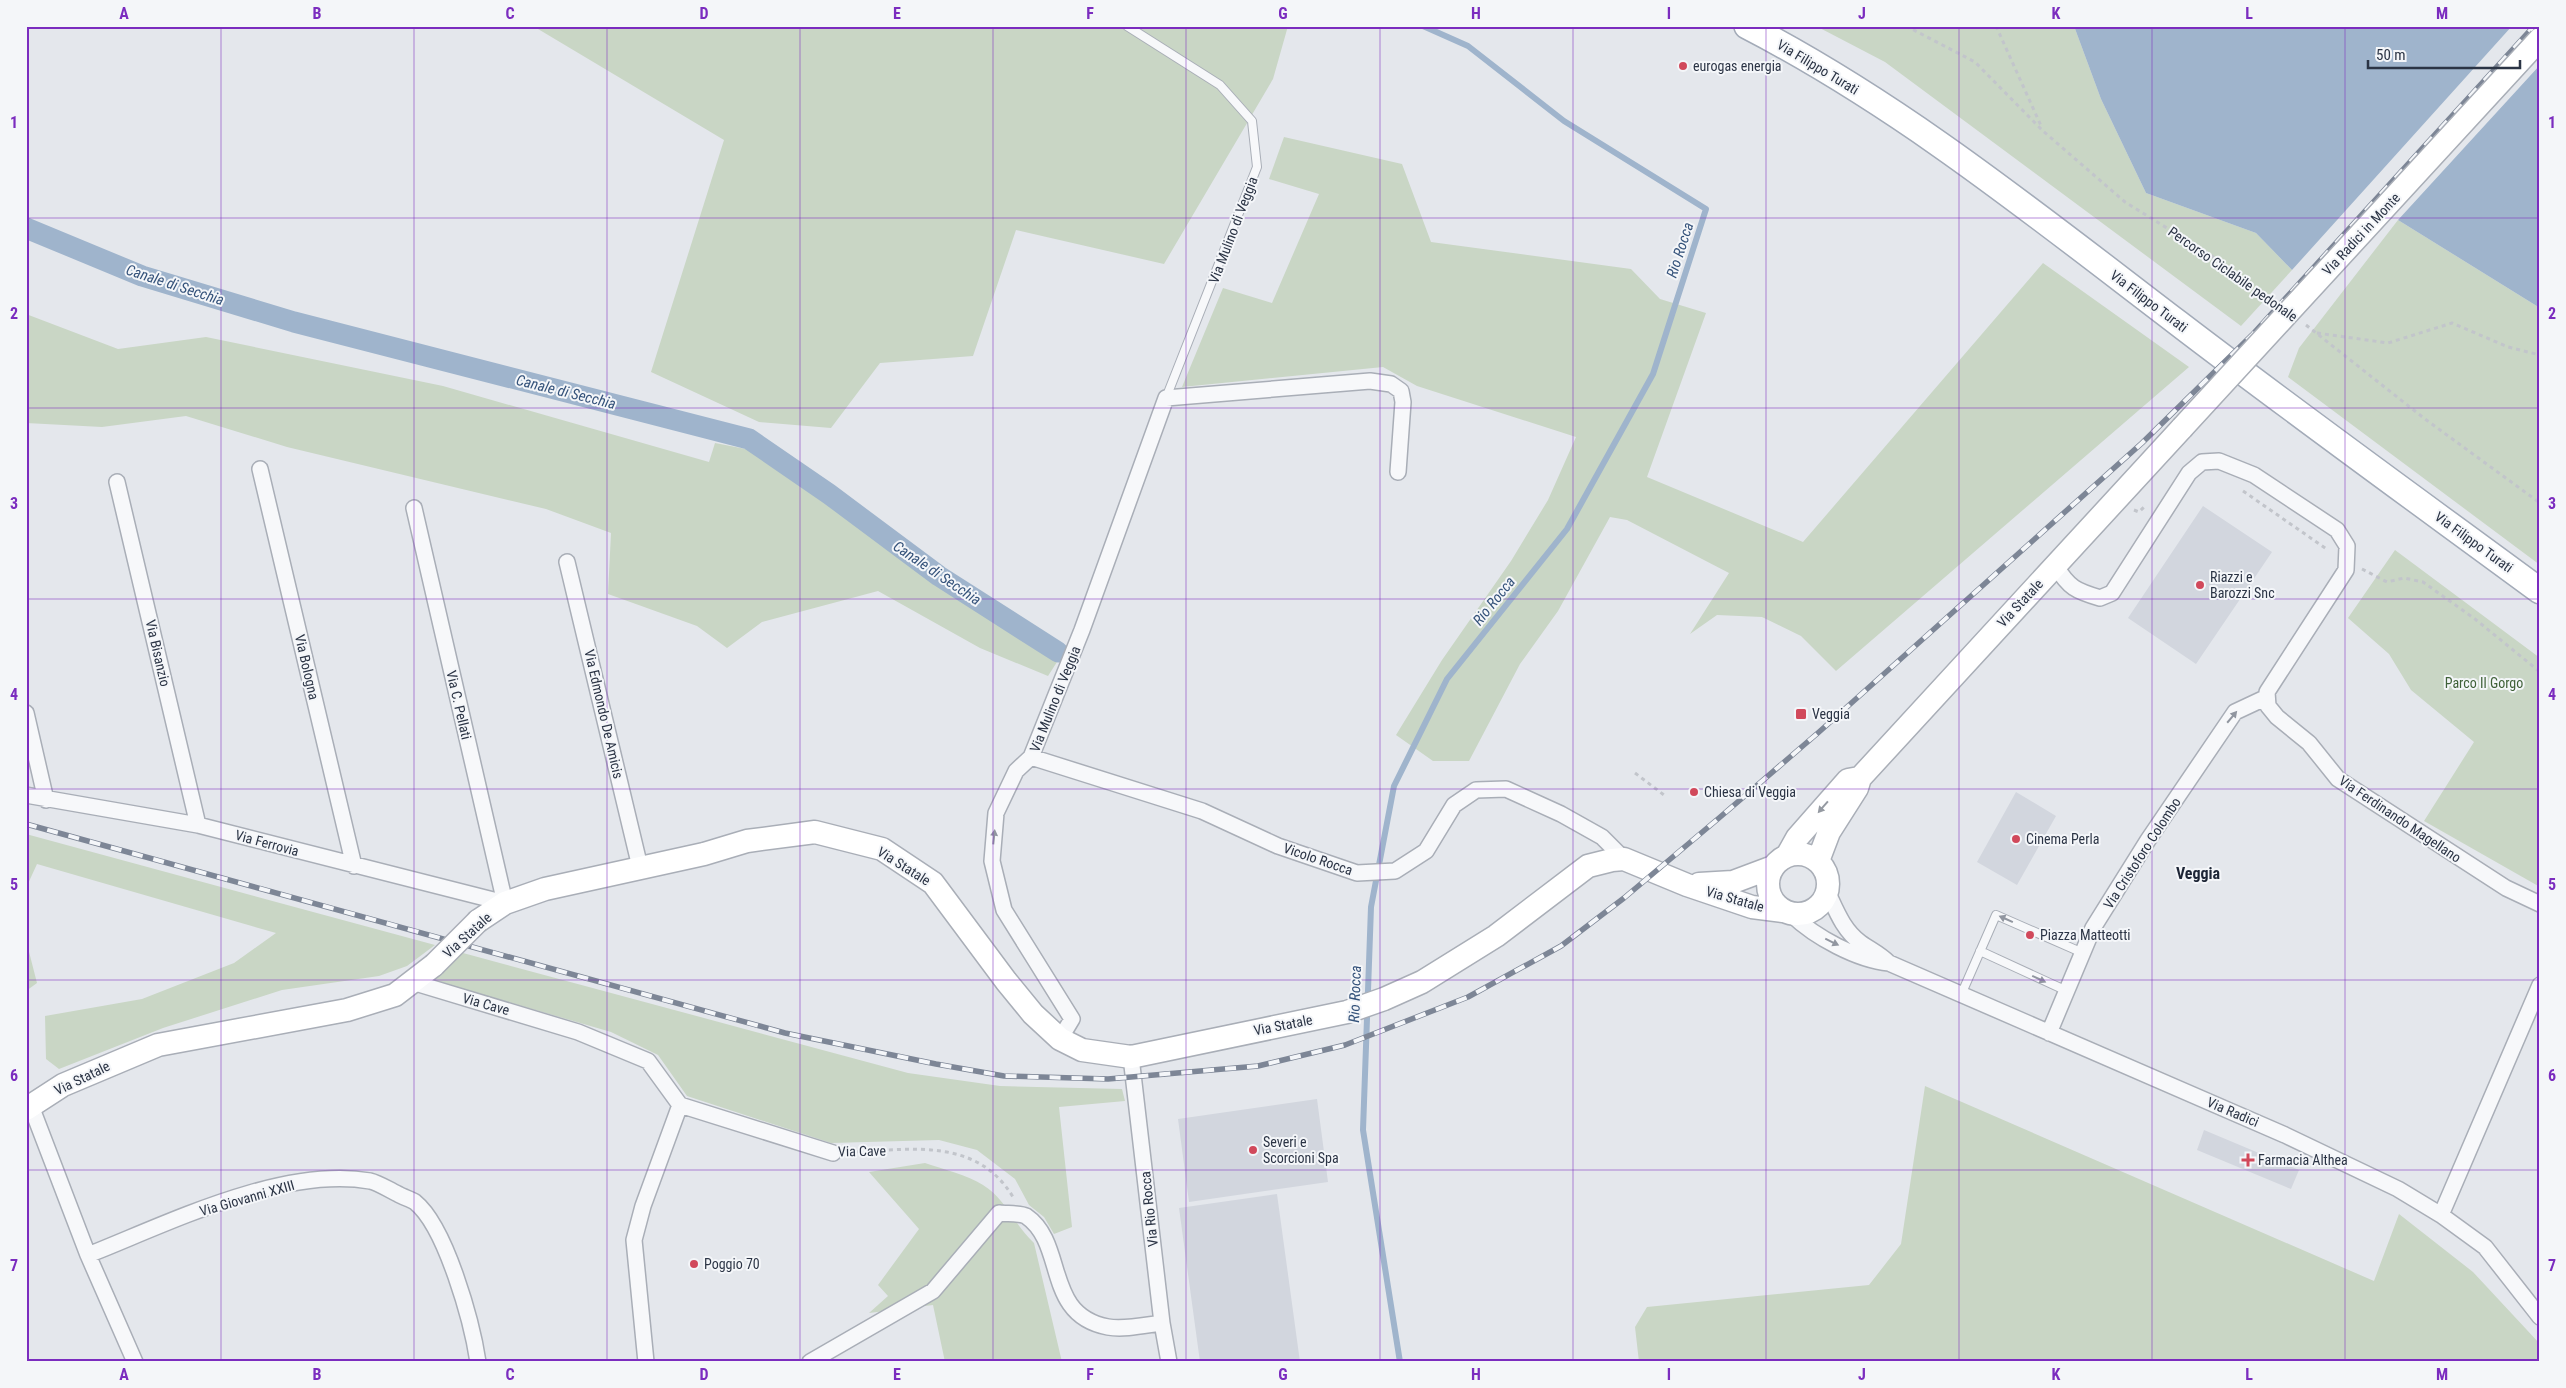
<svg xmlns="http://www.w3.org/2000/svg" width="2566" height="1388" viewBox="0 0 2566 1388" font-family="'Roboto Condensed',sans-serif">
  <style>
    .built { fill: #d2d6de }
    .green { fill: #c9d6c5 }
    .water { fill: #9fb4cc }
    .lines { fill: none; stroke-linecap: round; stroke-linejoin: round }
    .stream { stroke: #9fb4cc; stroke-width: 6 }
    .canal { stroke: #9fb4cc; stroke-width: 21 }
    .lane-casing { stroke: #a9aeb7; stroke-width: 10 }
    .street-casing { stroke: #a9aeb7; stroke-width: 18 }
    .secondary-casing { stroke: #a9aeb7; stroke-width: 25 }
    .primary-casing { stroke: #a3abb8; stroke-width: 28 }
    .path { stroke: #c2c5cb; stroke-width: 3; stroke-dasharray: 4 4; stroke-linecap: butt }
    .lane { stroke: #f7f8fa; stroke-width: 8 }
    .street { stroke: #f7f8fa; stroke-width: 15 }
    .secondary { stroke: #fff; stroke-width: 22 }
    .primary { stroke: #fff; stroke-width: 25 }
    .rail-casing { stroke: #7d8696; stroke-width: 5.5 }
    .rail { stroke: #f4f6f9; stroke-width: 4; stroke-dasharray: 11; stroke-linecap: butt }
    .secondary-bridge-casing { stroke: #a9aeb7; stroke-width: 25; stroke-linecap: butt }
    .secondary-bridge { stroke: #fff; stroke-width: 22 }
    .oneway { fill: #9196a0 }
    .oneway2 { fill: #959aa2 }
    .grid { fill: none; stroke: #7b2cbf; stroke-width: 1; stroke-opacity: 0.55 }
    .poi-dot { fill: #d1495b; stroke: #f4f6f9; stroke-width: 2 }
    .labels { text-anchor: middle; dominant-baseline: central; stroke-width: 4; stroke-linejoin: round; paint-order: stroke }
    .poi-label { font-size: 14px; fill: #2b3445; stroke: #f4f6f9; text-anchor: start }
    .street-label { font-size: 14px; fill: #2b3445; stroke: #f4f6f9 }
    .park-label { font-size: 14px; fill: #3f6138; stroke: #f4f6f9 }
    .water-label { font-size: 15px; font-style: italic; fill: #34527a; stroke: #f4f6f9 }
    .quarter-label { font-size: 16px; font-weight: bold; fill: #1d2536; stroke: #f4f6f9 }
    .neatline { fill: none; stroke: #7b2cbf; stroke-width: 2 }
    .grid-label { font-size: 16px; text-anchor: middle; font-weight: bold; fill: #7b2cbf }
  </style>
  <rect width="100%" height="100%" fill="#e4e7ec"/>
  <path class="built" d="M2203,506L2272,552L2196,664L2128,618Z
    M2016,792L2056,816L2017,885L1977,862Z
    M1317,1099L1328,1182L1189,1202L1178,1119Z
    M2204,1130L2299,1170L2291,1189L2197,1150Z
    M1277,1194L1300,1362H1200L1179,1208Z"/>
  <path class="green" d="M533,26H1288L1273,79L1164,264L1016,230L973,356L880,363L831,428L759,422L651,372L724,140Z
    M1816,26H2074L2101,99L2146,193L2256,233L2292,270L2241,326L1885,62Z
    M1284,137L1402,164L1431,242L1631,269L1660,299L1706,313L1647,477L1803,542L2043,263L2189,367L1836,671L1801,636L1762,617L1717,615L1690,634L1729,573L1627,520L1610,517L1558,611L1520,664L1469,761H1433L1396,735L1442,660L1511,561L1548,500L1576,437L1417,386L1383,367L1182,387L1223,288L1272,303L1319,194L1269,179Z
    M2398,220L2540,308V565L2288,377L2299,348Z
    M26,314L118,349L206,337L443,386L709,462L715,443L751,450L1057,662L1048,676L980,648L878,591L762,622L727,648L697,626L608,594L611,533L546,509L287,447L186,416L102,427L26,423Z
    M2395,550L2540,658V887L2424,821L2474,742L2411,690L2389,654L2348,618Z
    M26,834L435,945L407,966L379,976L282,990L163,1028L59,1069L46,1059L45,1016L142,999L234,963L276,933L37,864L26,888Z
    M26,940L37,983L26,991Z
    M463,953L908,1073L1000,1086L1122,1089L1125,1101L1059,1107L1072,1227L1054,1234L1044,1217L1029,1205L1015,1179L977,1150L939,1140L831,1143L687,1096L658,1055L611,1032L433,980Z
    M1925,1086L2374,1281L2399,1214L2473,1272L2540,1344V1362H1639L1635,1327L1647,1307L1869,1285L1901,1244Z
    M925,1163C942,1169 968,1175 983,1185C1005,1198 1015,1226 1034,1243L1062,1362H945L933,1305L869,1313L888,1296L878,1285L919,1229L869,1172Z"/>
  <path class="water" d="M2074,26H2512L2292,270L2256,233L2146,193L2101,99Z
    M2540,65V308L2398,220Z"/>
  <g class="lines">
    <path class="stream" d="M1400,1362L1363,1130L1371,907L1394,786L1447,679L1567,529L1653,374L1706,209L1564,121L1468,46L1423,26"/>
    <path class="canal" d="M26,228L142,276L294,322L749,439L829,494L939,576L1058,652"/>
    <g class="lane-casing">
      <path id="lane" d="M1127,26L1220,85L1252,121L1257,167L1166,398
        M1980,951L2067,991
        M1961,995L1996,915L2083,953"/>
    </g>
    <g class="street-casing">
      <path id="street" d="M260,469L354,866
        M117,482L198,825
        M567,562L640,867
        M2055,565C2069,588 2076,591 2100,598L2112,593L2189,473L2202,462L2219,461L2254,475L2337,530L2347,546L2346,570L2267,692L2268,706L2277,717L2309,743L2338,779L2506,888L2540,904
        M26,713L46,800
        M1031,757L1202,811L1278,846L1357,873L1395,871L1426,851L1454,805L1476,790L1506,789L1561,814L1602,837L1624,859
        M26,795L198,825L505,903L414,508
        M1827,891C1836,910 1843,930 1861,943C1871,950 1880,954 1889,963
        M1792,915C1815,937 1857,960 1889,963L2285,1135L2398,1189L2441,1215L2485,1247L2540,1317
        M412,982L578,1032L648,1061L680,1105L643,1206L634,1240L646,1362
        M2049,1033L2093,928L2148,840L2235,712L2267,697
        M1060,1039L1072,1019L1004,910L992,861L996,813L1016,771L1031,757L1082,630L1166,398L1370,381L1391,384L1401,391L1403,402L1398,472
        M1131,1057L1162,1323L1169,1362
        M680,1105L833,1153
        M31,1106L88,1255L135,1362
        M2441,1215L2540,985
        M88,1255C169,1223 282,1166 370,1181C379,1183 389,1190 398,1194C403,1197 410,1199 415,1202C446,1227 472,1322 478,1362
        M810,1362L933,1291L999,1213C1007,1214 1020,1213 1026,1216C1067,1244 1043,1315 1108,1327C1124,1330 1146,1325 1162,1323"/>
    </g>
    <g class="secondary-casing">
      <path id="secondary" d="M1768 884a30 30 0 1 1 60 0a30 30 0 1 1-60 0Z
        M1787,856L1797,838L1848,780L1859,778
        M1818,861L1829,832L1857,788L1860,778L2182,428
        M1699,884L1733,882L1773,867
        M478,921L505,903L545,889L704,854L747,841L815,832L882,849L933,883L1006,981L1033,1014L1060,1039L1082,1050L1131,1057L1347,1012L1384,999L1422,982L1496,936L1588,866L1612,860L1624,859L1687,885L1752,907L1783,911
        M26,1109L63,1085L158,1045L347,1010L395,995L434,965"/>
    </g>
    <g class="primary-casing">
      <path id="primary" d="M1747,26C1902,106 2040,218 2178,323C2297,414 2419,502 2540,591"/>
    </g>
    <path class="path" d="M1906,26L1975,62L2043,131L2125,202L2212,256L2273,300
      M1996,26L2042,128
      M2306,325L2425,419L2540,503
      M2317,333L2388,343L2452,323L2508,347L2540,355
      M2243,491L2328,550
      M2134,510L2139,512L2144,507L2147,508
      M2362,569L2387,582L2404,578L2423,582L2475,619L2540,672
      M1635,773L1664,795
      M849,1152C909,1150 976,1136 1013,1197"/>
    <use href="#lane" class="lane"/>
    <use href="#street" class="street"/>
    <use href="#secondary" class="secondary"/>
    <use href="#primary" class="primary"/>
    <g class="rail-casing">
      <path id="rail" d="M26,824L785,1033L936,1064L1004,1076L1108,1079L1258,1066L1345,1045L1468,997L1561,946L1624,898L1719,818L1819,732L2142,443L2252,335L2534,26"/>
    </g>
    <use href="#rail" class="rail"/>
    <g class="secondary-bridge-casing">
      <path id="secondary-bridge" d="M2182,428L2540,39
        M434,965L478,921"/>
    </g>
    <use href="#secondary-bridge" class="secondary-bridge"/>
  </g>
  <defs><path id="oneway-solid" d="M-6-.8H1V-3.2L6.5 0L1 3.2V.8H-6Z" transform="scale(1.25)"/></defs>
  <g class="oneway">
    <use href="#oneway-solid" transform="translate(2232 717) rotate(-50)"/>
    <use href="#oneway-solid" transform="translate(994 837) rotate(-84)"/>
    <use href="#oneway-solid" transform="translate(2006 919) rotate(-156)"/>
    <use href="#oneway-solid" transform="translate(1832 942) rotate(26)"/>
    <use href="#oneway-solid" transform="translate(2039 979) rotate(25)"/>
  </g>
  <use class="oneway2" href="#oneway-solid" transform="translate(1823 807) rotate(131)"/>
  <path class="grid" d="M221,26V1362M414,26V1362M607,26V1362M800,26V1362M993,26V1362M1186,26V1362M1380,26V1362M1573,26V1362M1766,26V1362M1959,26V1362M2152,26V1362M2345,26V1362M26,218H2540M26,408H2540M26,599H2540M26,789H2540M26,980H2540M26,1170H2540"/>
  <g class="poi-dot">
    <circle cx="1683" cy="66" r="5"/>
    <circle cx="2200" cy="585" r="5"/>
    <rect x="1795" y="708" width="12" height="12" rx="2.5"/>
    <circle cx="1694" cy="792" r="5"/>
    <circle cx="2016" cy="839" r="5"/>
    <circle cx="2030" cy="935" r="5"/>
    <circle cx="1253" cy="1150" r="5"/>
    <path d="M2245.5 1152.5h5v5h5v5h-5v5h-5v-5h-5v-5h5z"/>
    <circle cx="694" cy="1264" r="5"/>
  </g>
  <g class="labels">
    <g class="poi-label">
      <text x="1693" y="66">eurogas energia</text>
      <text x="2210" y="577">Riazzi e<tspan x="2210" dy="16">Barozzi Snc</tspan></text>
      <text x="1812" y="714">Veggia</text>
      <text x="1704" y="792">Chiesa di Veggia</text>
      <text x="2026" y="839">Cinema Perla</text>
      <text x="2040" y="935">Piazza Matteotti</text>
      <text x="1263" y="1142">Severi e<tspan x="1263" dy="16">Scorcioni Spa</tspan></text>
      <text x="2258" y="1160">Farmacia Althea</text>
      <text x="704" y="1264">Poggio 70</text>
    </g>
    <g class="street-label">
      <text transform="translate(1818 67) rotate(31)">Via Filippo Turati</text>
      <text transform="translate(1233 230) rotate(-69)">Via Mulino di Veggia</text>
      <text transform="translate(2361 234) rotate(-47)">Via Radici in Monte</text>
      <text transform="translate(2233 274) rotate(35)">Percorso Ciclabile pedonale</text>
      <text transform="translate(2149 301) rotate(37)">Via Filippo Turati</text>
      <text transform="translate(2474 542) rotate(36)">Via Filippo Turati</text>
      <text transform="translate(2020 603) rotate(-47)">Via Statale</text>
      <text transform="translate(158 653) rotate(77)">Via Bisanzio</text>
      <text transform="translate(307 667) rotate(77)">Via Bologna</text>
      <text transform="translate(1055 699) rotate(-68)">Via Mulino di Veggia</text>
      <text transform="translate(459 705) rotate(77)">Via C. Pellati</text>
      <text transform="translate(604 714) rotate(77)">Via Edmondo De Amicis</text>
      <text transform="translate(2400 819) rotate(34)">Via Ferdinando Magellano</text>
      <text transform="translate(267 843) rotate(15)">Via Ferrovia</text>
      <text transform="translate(2142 853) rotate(-57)">Via Cristoforo Colombo</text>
      <text transform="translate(1318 859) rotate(19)">Vicolo Rocca</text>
      <text transform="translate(904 866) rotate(32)">Via Statale</text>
      <text transform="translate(1735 899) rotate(16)">Via Statale</text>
      <text transform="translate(467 935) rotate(-42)">Via Statale</text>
      <text transform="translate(486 1004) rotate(16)">Via Cave</text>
      <text transform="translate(1283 1025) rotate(-11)">Via Statale</text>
      <text transform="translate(82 1078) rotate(-26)">Via Statale</text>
      <text transform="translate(2233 1112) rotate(23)">Via Radici</text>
      <text transform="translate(862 1151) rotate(-1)">Via Cave</text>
      <text transform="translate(247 1198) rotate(-16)">Via Giovanni XXIII</text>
      <text transform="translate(1149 1209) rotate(-96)">Via Rio Rocca</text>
    </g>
    <g class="park-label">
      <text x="2484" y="683">Parco Il Gorgo</text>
    </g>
    <g class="water-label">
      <text transform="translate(1680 250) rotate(-72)">Rio Rocca</text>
      <text transform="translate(175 285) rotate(18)">Canale di Secchia</text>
      <text transform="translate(566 392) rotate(14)">Canale di Secchia</text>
      <text transform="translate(937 573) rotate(34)">Canale di Secchia</text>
      <text transform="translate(1494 601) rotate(-51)">Rio Rocca</text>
      <text transform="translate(1355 994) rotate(-88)">Rio Rocca</text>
    </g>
    <g class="quarter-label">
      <text x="2198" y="873">Veggia</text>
    </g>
  </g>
  <rect width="2566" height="1388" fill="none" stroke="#f4f6f9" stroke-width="55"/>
  <path d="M2368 60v8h152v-8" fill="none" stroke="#2b3445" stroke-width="2.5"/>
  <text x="2376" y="60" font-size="15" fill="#2b3445" stroke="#f4f6f9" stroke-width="4" paint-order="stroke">50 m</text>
  <rect x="28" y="28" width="2510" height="1332" class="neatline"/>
  <g class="grid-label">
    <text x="124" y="19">A</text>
    <text x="317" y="19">B</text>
    <text x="510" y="19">C</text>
    <text x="704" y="19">D</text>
    <text x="897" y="19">E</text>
    <text x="1090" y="19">F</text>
    <text x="1283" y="19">G</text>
    <text x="1476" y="19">H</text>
    <text x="1669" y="19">I</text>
    <text x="1862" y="19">J</text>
    <text x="2056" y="19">K</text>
    <text x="2249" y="19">L</text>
    <text x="2442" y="19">M</text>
    <text x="14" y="128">1</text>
    <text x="2552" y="128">1</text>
    <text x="14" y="319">2</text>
    <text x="2552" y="319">2</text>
    <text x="14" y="509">3</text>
    <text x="2552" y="509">3</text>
    <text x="14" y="700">4</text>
    <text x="2552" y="700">4</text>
    <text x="14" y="890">5</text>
    <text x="2552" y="890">5</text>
    <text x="14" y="1081">6</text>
    <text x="2552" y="1081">6</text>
    <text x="14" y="1271">7</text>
    <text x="2552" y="1271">7</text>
    <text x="124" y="1380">A</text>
    <text x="317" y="1380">B</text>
    <text x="510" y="1380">C</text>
    <text x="704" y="1380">D</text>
    <text x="897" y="1380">E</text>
    <text x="1090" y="1380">F</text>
    <text x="1283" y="1380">G</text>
    <text x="1476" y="1380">H</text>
    <text x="1669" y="1380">I</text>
    <text x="1862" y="1380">J</text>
    <text x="2056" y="1380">K</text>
    <text x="2249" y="1380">L</text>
    <text x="2442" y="1380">M</text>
  </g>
</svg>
